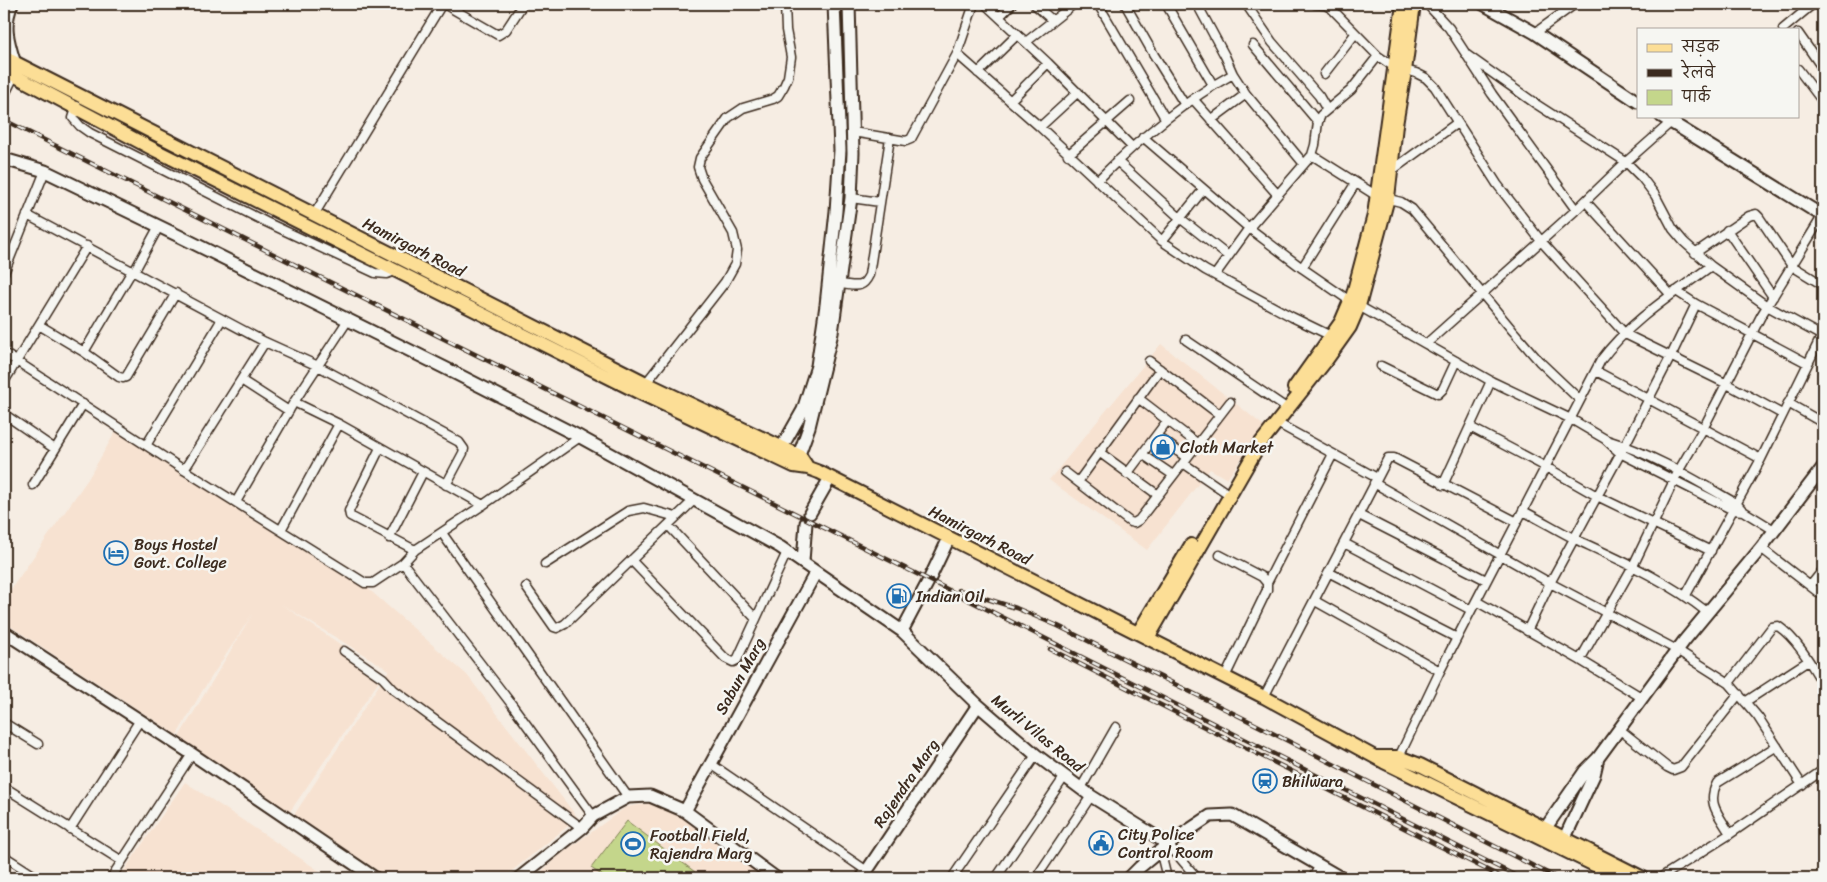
<svg xmlns="http://www.w3.org/2000/svg" width="1827" height="882" viewBox="0 0 1827 882" font-family="Sriracha,'Playpen Sans Deva',sans-serif">
  <style>
    .built { fill: #f7e2d1 }
    .green { fill: #c4d68b; stroke: #808054 }
    .lines { fill: none; stroke-linecap: round; stroke-linejoin: round }
    .street-casing { stroke: #3b2a1e; stroke-width: 11 }
    .secondary-casing { stroke: #3b2a1e; stroke-width: 15 }
    .primary-casing { stroke: #3b2a1e; stroke-width: 16 }
    .street { stroke: #f6f6f2; stroke-width: 8 }
    .secondary { stroke: #f6f6f2; stroke-width: 11 }
    .primary { stroke: #fcde96; stroke-width: 12 }
    .rail-casing { stroke: #3b2a1e; stroke-width: 4.5 }
    .rail { stroke: #f6f6f2; stroke-width: 2.5; stroke-dasharray: 8; stroke-linecap: butt }
    .labels { text-anchor: middle; dominant-baseline: central; stroke-width: 5; stroke-linejoin: round; paint-order: stroke }
    .street-label { font-size: 16px; fill: #3b2a1e; stroke: #f6f6f2 }
    .poi-label { font-size: 16px; fill: #3b2a1e; stroke: #f6f6f2; text-anchor: start }
  </style>
  <rect width="100%" height="100%" fill="#f6ede3"/>
  <filter id="ink" filterUnits="userSpaceOnUse"><feTurbulence type="fractalNoise" baseFrequency=".02" numOctaves="2"/><feDisplacementMap in="SourceGraphic" scale="10" xChannelSelector="R" yChannelSelector="G"/><feConvolveMatrix kernelMatrix="1 2 1 2 8 2 1 2 1" color-interpolation-filters="sRGB"/></filter>
  <g filter="url(#ink)">
    <path class="built" d="M1161,344L1264,426L1227,479L1210,469L1147,550L1049,480Z
      M116,431L326,564L365,586L467,675L578,818L503,878H389L294,815L389,670L281,604L384,674L289,813L179,737L253,613L201,693L177,735L4,622V599L88,479Z
      M185,782L330,878H119Z
      M653,803L681,813L779,878H535L557,857L626,807Z"/>
    <path class="green" d="M627,821L695,872L691,878H606L591,868Z"/>
    <g class="lines">
      <g class="street-casing">
        <path id="street" d="M444,4L498,35L506,30L523,4
          M985,4L1048,63L1132,147
          M1034,4L1052,20
          M1098,4L1165,118
          M1125,4L1154,55L1185,105
          M1166,4L1213,85
          M1197,4L1225,56L1233,74L1246,94L1304,164
          M1246,4L1272,42L1319,96L1327,110
          M1315,4L1325,5L1331,8L1378,56L1394,67L1416,73L1426,78L1435,87L1497,184L1541,241L1625,334L1727,384L1782,414
          M1427,4L1449,28L1492,94L1576,210
          M999,17L1012,4
          M1783,29L1813,4
          M1535,33L1575,4
          M1798,33L1823,69
          M1026,42L1074,4
          M1253,45L1318,122
          M957,54L1040,127L1162,241L1205,270L1292,317L1331,336
          M1467,55L1536,104L1626,162L1642,178L1655,195L1673,229L1684,242L1711,266
          M1798,69L1823,102
          M978,73L1018,34
          M1324,74L1355,34
          M4,96L14,76
          M1193,99L1277,194
          M1010,101L1048,63
          M77,106L73,118L80,126L90,133L266,222L375,273L387,274L397,270
          M1211,120L1246,94
          M1040,127L1078,92
          M853,132L906,141L911,139L957,54L974,4
          M1143,137L1249,228L1302,268L1350,301L1491,381L1571,419L1605,439L1620,453L1733,510L1743,511
          M1068,155L1130,101
          M1312,155L1377,196L1401,202L1412,209L1513,331L1539,361L1580,400
          M1117,161L1180,218L1228,256
          M1391,171L1457,123
          M1097,181C1138,140 1182,102 1233,74
          M851,198L880,202
          M1586,202L1671,295
          M27,215L265,342L318,366L459,442L464,449L463,453L446,485
          M314,215L442,4
          M1727,230L1773,297
          M1162,241L1203,190
          M1695,253L1749,216L1756,214L1759,217L1792,266L1823,285
          M1302,268L1355,184
          M134,272L159,226
          M4,273L45,171
          M1215,275L1249,228L1312,155L1315,145L1318,122L1321,115L1351,90L1378,56
          M839,284C855,285 862,290 869,275L890,138
          M1676,291L1696,304L1807,363
          M348,320L294,402L339,424L483,505
          M39,325L84,352L132,271
          M1186,340L1282,405
          M1426,344L1576,210L1626,162L1678,116
          M84,352L119,377L123,378L126,377L176,293
          M4,353L184,470L365,583H373L403,563L415,550L483,505L580,437
          M1149,361L1220,415
          M1381,366L1438,394L1443,389L1456,361
          M1596,371L1761,459
          M241,380L289,411
          M4,382L87,246
          M646,383L725,282L735,264L737,250L733,233L702,179L698,167L700,158L728,118L743,108L773,99L778,96L784,86L788,77L791,57L786,30L785,4
          M1138,398L1198,444
          M1788,403L1823,423
          M4,414L55,449
          M1277,423L1377,478
          M1470,427L1546,467L1597,496L1711,551
          M1157,436L1187,458
          M1607,440C1653,454 1695,480 1737,504L1743,511L1774,530
          M147,444L222,319
          M380,448L349,511L350,516L415,550
          M1099,452L1158,495
          M1142,454L1173,475
          M1183,463L1224,491
          M184,470L265,342
          M1065,472L1130,522L1134,523L1139,520L1230,402
          M1127,474L1167,421
          M1078,482L1160,369
          M1374,483L1550,583L1677,650L1729,683L1758,717L1802,785
          M33,485L83,404
          M1443,485L1491,381
          M236,502L294,402
          M1523,511C1541,520 1559,531 1577,540C1622,561 1668,581 1707,612
          M1359,515L1486,580
          M668,525L756,619
          M281,530L339,424
          M442,533L628,797
          M389,538L423,472
          M1344,543L1471,610
          M1761,548L1823,596
          M1220,555L1262,577L1267,583V590L1225,677
          M631,560L725,658L733,662L737,660L787,552
          M403,563L513,706L593,816
          M545,564L628,511L644,508L676,517
          M1330,573L1457,638
          M1267,583L1333,454
          M1811,585L1823,570
          M526,587L554,627L557,628L565,624L694,500
          M1686,595L1761,459L1823,333
          M1315,601L1440,671
          M1476,601L1601,360C1630,321 1673,294 1711,266L1767,306L1822,336
          M1527,631L1550,583L1625,445L1671,356L1696,304
          M344,651L383,678L394,690L582,828
          M1729,683L1772,627L1778,626C1797,639 1811,664 1823,684
          M1264,697L1388,458H1394L1517,522
          M1641,697L1580,660L1633,566L1679,470L1703,429L1761,316L1823,215
          M1745,702L1808,661
          M4,723L38,744
          M1619,729L1667,767L1673,770L1681,767L1739,694
          M1398,759L1440,671L1476,601L1580,660
          M711,764L867,871
          M4,787L122,861
          M1081,788L1116,727
          M70,829L140,720
          M1730,834C1720,816 1706,804 1717,783L1777,746
          M1168,844L1197,878
          M1160,850L1167,878
          M4,856L38,878
          M111,878L192,754
          M952,878L1036,755
          M996,878L1065,776
          M1036,878L1091,796
          M1313,878L1319,867
          M1660,878L1730,834L1823,770"/>
      </g>
      <g class="secondary-casing">
        <path id="secondary" d="M12,4C2,27 9,44 16,67
          M1483,4L1535,33L1638,102
          M1661,116L1823,216
          M4,159L45,171L181,237L445,368L580,437L780,547L816,572L685,811
          M778,454L803,410L817,366L826,305L836,211L840,150L834,4
          M796,463L809,427L832,333L851,198L853,153L849,4
          M810,513L830,478
          M803,561L806,523
          M816,572L902,631L978,705L1036,755L1091,796L1168,844
          M902,631L929,580L949,538
          M4,632L192,754L375,878
          M1540,836L1585,771L1598,758L1684,641L1761,548L1823,467
          M1561,846L1594,775L1598,758
          M519,878L582,828L593,816L628,797L650,796L685,811L776,878
          M862,878L978,705
          M1129,878L1140,867L1168,844L1210,816L1232,815L1341,878"/>
      </g>
      <g class="primary-casing">
        <path id="primary" d="M4,57L646,383L800,456L808,468
          M4,70L153,149L642,394L794,466L808,468L819,472L1264,697L1384,762L1621,878
          M1294,388L1341,322L1353,294L1374,215L1403,4
          M1138,633L1191,545
          M1148,638L1259,445L1325,362L1350,327L1359,306L1388,198L1396,125L1405,71L1414,4
          M1376,757H1399L1420,765L1643,878"/>
      </g>
      <use href="#street" class="street"/>
      <use href="#secondary" class="secondary"/>
      <use href="#primary" class="primary"/>
      <g class="rail-casing">
        <path id="rail" d="M4,120L929,580L1520,878
          M959,590L1016,608L1058,626L1243,718L1557,878
          M1050,649L1503,878"/>
      </g>
      <use href="#rail" class="rail"/>
    </g>
  </g>
  <defs>
    <g id="shop-ring" transform="scale(1.25)"><circle r="9.5" fill="#f6f6f2" stroke="#1f6fb2" stroke-width="1.5"/><path d="M-5-2.5h2.3a2.7 3.5 0 0 1 5.4 0H5L5.5 6h-11ZM-1.5-2.5h3a1.5 2.3 0 0 0-3 0Z" fill="#1f6fb2"/></g>
    <g id="hotel-ring" transform="scale(1.25)"><circle r="9.5" fill="#f6f6f2" stroke="#1f6fb2" stroke-width="1.5"/><path d="M-6-4.5h1.5V1H6V5H4.5V3h-9V5H-6ZM-4 0a1.8 1.8 0 1 1 3.6 0ZM.5 0V-2.5h3Q6-2.5 6 0Z" fill="#1f6fb2"/></g>
    <g id="fuel-ring" transform="scale(1.25)"><circle r="9.5" fill="#f6f6f2" stroke="#1f6fb2" stroke-width="1.5"/><path d="M-5.5-6h7V0h2V4h1.3V-2.5L3-4.5l.8-.8L6-3V5H2.5V1h-1V6h-7ZM-4.2-4.7v3.2H.2V-4.7Z" fill="#1f6fb2"/></g>
    <g id="station-ring" transform="scale(1.25)"><circle r="9.5" fill="#f6f6f2" stroke="#1f6fb2" stroke-width="1.5"/><path d="M-3-6H3Q5-6 5-4V2Q5 4 3 4L4.5 6H3L1.5 4h-3L-3 6H-4.5L-3 4Q-5 4-5 2V-4Q-5-6-3-6ZM-3.5-4v3h7v-3ZM-3.5 1v1.5H-2V1ZM2 1v1.5H3.5V1Z" fill="#1f6fb2"/></g>
    <g id="civic-ring" transform="scale(1.25)"><circle r="9.5" fill="#f6f6f2" stroke="#1f6fb2" stroke-width="1.5"/><path d="M-.6-6.5H3V-4.5H.6V-3L4-1V1h2V6H-6V1h2V-1L-.6-3ZM-1.2 2.5V6h2.4V2.5Z" fill="#1f6fb2"/></g>
    <g id="stadium-ring" transform="scale(1.25)"><circle r="9.5" fill="#f6f6f2" stroke="#1f6fb2" stroke-width="1.5"/><path d="M0-5a6.5 5 0 1 0 0 10a6.5 5 0 1 0 0-10ZM-3.5-1.8h7v3.6h-7Z" fill="#1f6fb2"/></g>
  </defs>
  <g fill-rule="evenodd">
    <use href="#shop-ring" x="1163" y="447"/>
    <use href="#hotel-ring" x="116" y="553"/>
    <use href="#fuel-ring" x="899" y="596"/>
    <use href="#station-ring" x="1265" y="781"/>
    <use href="#civic-ring" x="1101" y="843"/>
    <use href="#stadium-ring" x="633" y="844"/>
  </g>
  <g class="labels">
    <g class="street-label">
      <text transform="translate(414 247) rotate(27)">Hamirgarh Road</text>
      <text transform="translate(980 535) rotate(27)">Hamirgarh Road</text>
      <text transform="translate(740 676) rotate(-61)">Sabun Marg</text>
      <text transform="translate(1038 733) rotate(39)">Murli Vilas Road</text>
      <text transform="translate(906 783) rotate(-56)">Rajendra Marg</text>
    </g>
    <g class="poi-label">
      <text x="1180" y="447">Cloth Market</text>
      <text x="134" y="544">Boys Hostel<tspan x="134" dy="18">Govt. College</tspan></text>
      <text x="916" y="596">Indian Oil</text>
      <text x="1282" y="781">Bhilwara</text>
      <text x="1118" y="834">City Police<tspan x="1118" dy="18">Control Room</tspan></text>
      <text x="650" y="835">Football Field,<tspan x="650" dy="18">Rajendra Marg</tspan></text>
    </g>
  </g>
  <rect width="1827" height="882" fill="none" stroke="#f6f6f2" stroke-width="20"/>
  <rect x="10" y="10" width="1807" height="862" fill="none" stroke="#3b2a1e" stroke-width="2" filter="url(#ink)"/>
  <rect x="1637" y="28" width="162" height="90" fill="#f6f6f2" stroke="#aba49d"/>
  <rect x="1647" y="44" width="25" height="8" fill="#fcde96" stroke="#aba49d"/>
  <text x="1682" y="52" font-size="15" fill="#3b2a1e">सड़क</text>
  <rect x="1647" y="69" width="25" height="8" fill="#3b2a1e" stroke="#aba49d"/>
  <text x="1682" y="78" font-size="15" fill="#3b2a1e">रेलवे</text>
  <rect x="1647" y="90" width="25" height="15" fill="#c4d68b" stroke="#aba49d"/>
  <text x="1682" y="102" font-size="15" fill="#3b2a1e">पार्क</text>
</svg>
